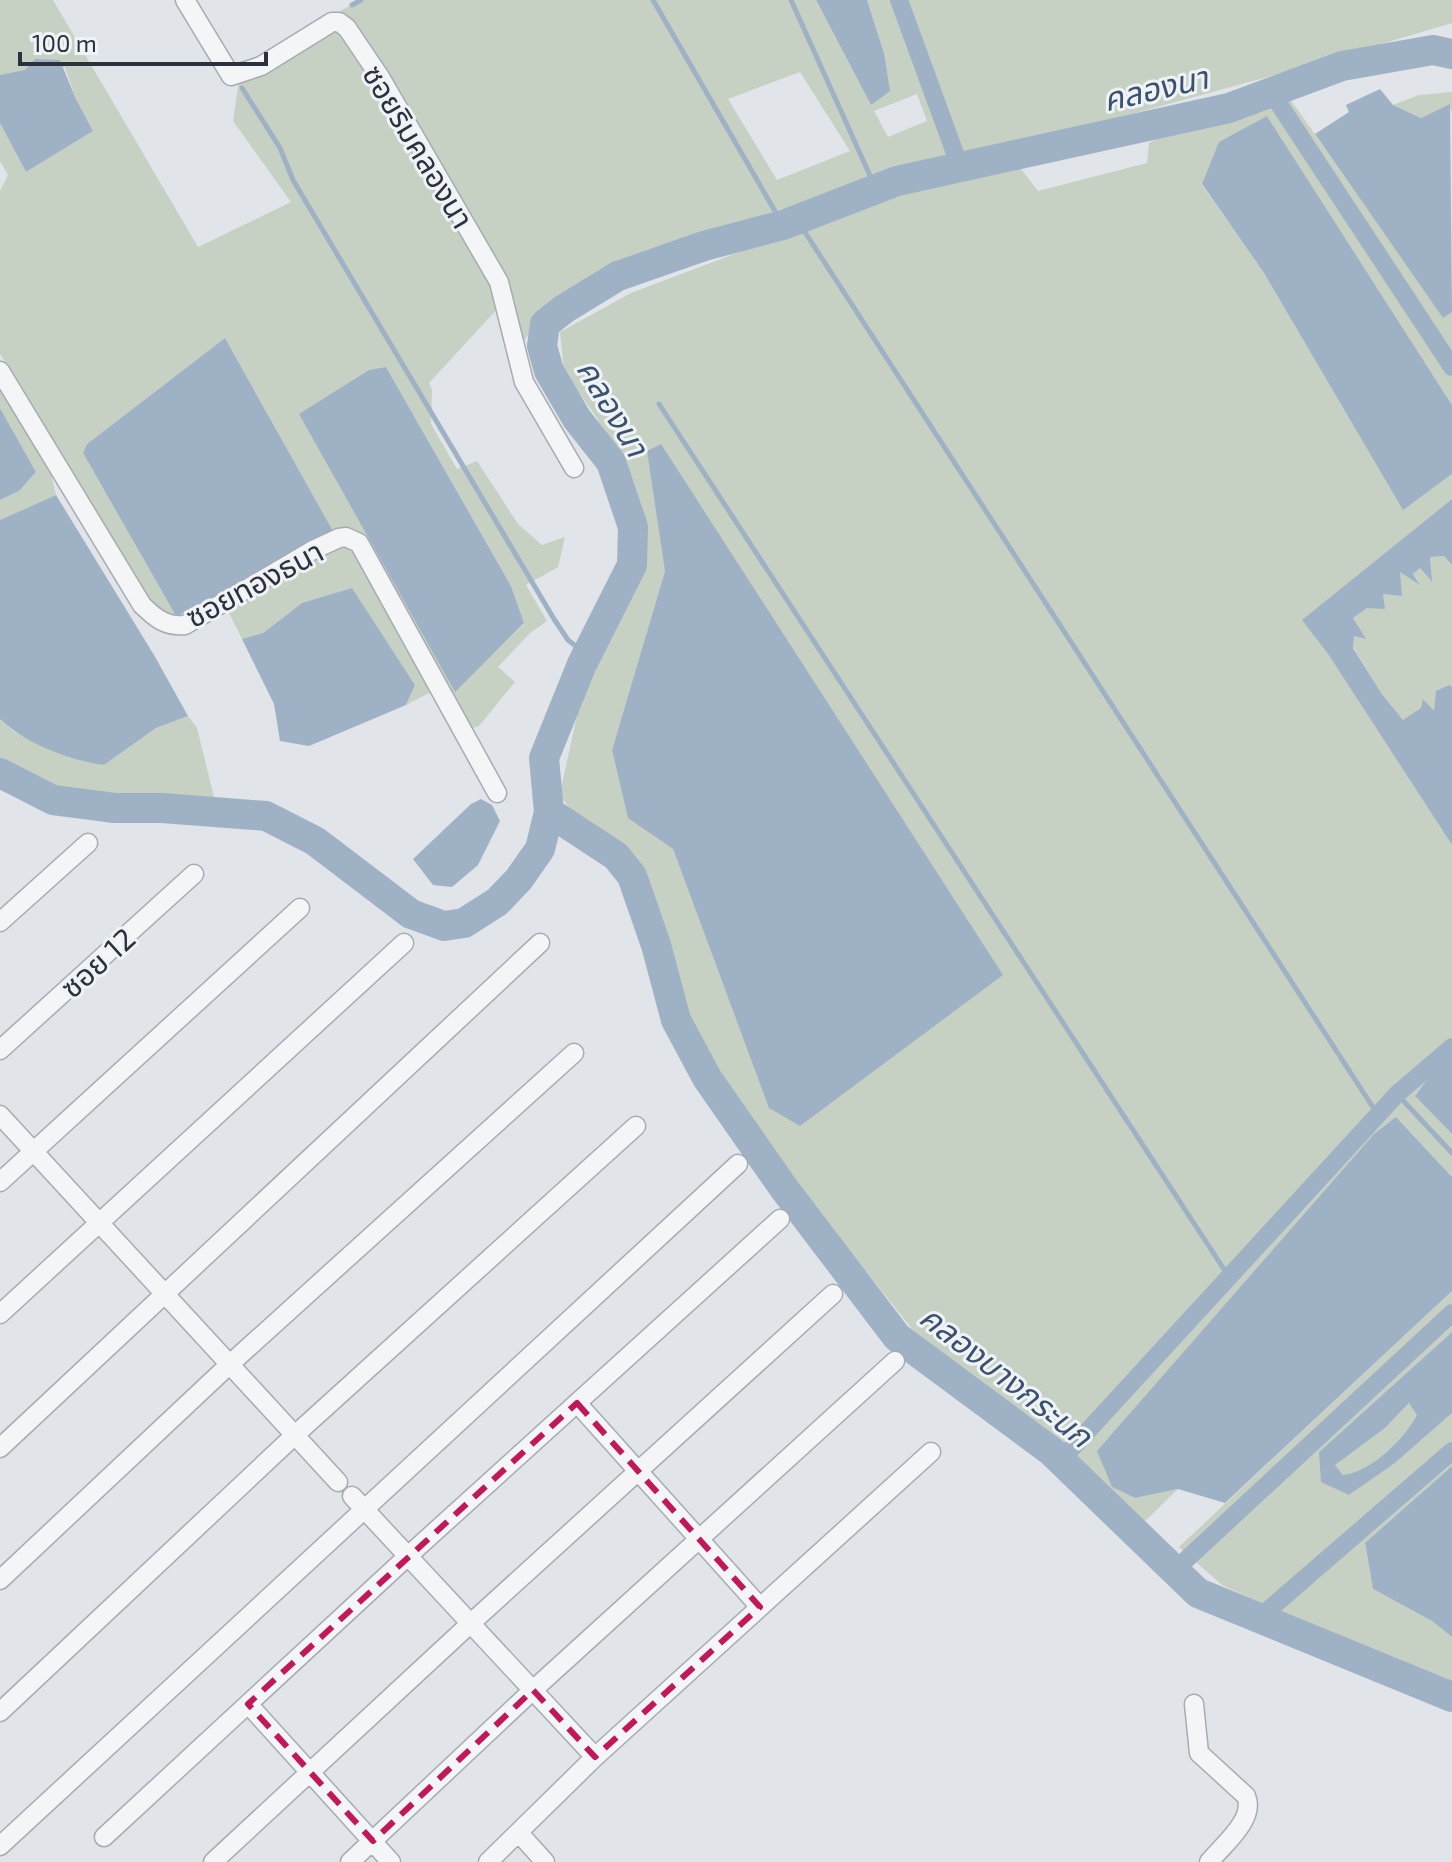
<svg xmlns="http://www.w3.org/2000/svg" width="1452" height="1862" viewBox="0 0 1452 1862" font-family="'Exo 2','Noto Sans Thai',sans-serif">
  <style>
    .green { fill: #c7d1c3; fill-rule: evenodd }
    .water { fill: #9fb2c5; fill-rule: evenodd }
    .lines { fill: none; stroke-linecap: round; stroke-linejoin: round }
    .stream { stroke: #9fb2c5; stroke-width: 5 }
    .canal { stroke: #9fb2c5; stroke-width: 18 }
    .river { stroke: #9fb2c5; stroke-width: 30 }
    .minor-casing { stroke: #a7abb2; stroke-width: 21 }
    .minor { stroke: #f3f5f7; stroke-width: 18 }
    .marked { fill: none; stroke: #c2185b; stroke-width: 6; stroke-dasharray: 16 10; stroke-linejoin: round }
    .labels { text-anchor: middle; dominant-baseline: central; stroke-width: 6; stroke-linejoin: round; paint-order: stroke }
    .street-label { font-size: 30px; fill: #2b323e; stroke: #f0f3f6 }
    .water-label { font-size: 32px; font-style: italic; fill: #39526e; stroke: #f0f3f6 }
  </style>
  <rect width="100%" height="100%" fill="#e1e4e8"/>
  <path class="green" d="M0,0H53L198,247L291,202L233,121L241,67L360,0H816L871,105L884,53L867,0H1452V23L1304,67L775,211L598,275L554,303L522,343L514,321L511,294L429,383L432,390L431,424L457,469L477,461L518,524L542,545L565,537L558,567L526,585L547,621L530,633L498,667L515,682L479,726L457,733L433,691L406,705L415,685L352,589L302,603L263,633L242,639L227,609L304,564L342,548L225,338L87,444L83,453L176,616L169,618L151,606L0,354V191L8,175L0,161V123L26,172L93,131L75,97L65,67L0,75ZM800,72L850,151L777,180L728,99ZM917,94L927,121L888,137L874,111ZM386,367L511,586L524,624L454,691Z
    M1452,92V113L1449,105L1421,118L1393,105L1419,95Z
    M1288,96L1443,317L1452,312V405L1267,116L1202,185L1264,273L1403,509L1452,474V499L1303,620L1328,654L1452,845V1058L1429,1077L1415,1096L1452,1134V1177L1396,1117L1112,1487L1135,1498L1178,1489L1140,1526L1057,1446L912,1329L795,1182L703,1054L655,927L637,865L574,816L560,794L580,701L633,578L634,501L597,418L564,372L560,332L631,293L919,184L1021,169L1038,191L1147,163L1149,143L1178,127L1217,125L1260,105ZM665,571L769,1107L673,849L628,817L612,750Z
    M0,385L51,474L56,495L0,520V500L19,491L36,472L0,408Z
    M1430,556H1444L1452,565V687L1448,685L1434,712L1421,708L1404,721L1382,694L1353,647L1354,635L1365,639L1353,618L1383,594L1399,571L1419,582L1413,574L1420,568L1431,581Z
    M188,716L197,728L215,801H164L49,791L0,762V719L14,732L104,765L156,728Z
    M1452,1291V1332L1319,1452L1349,1495L1395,1463L1452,1413V1466L1365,1544L1373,1589L1432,1621L1452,1637V1684L1299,1621L1222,1585L1179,1547Z
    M1409,1403L1418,1415C1404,1438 1371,1472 1344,1476L1334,1465L1385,1428Z"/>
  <path class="water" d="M816,0H867L884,53L890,91L871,105Z
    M35,59L60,60L75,97L93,131L26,172L0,123V75L25,70Z
    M1380,89L1393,105L1421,118L1450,104L1452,312L1443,318L1315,134L1349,112L1346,105Z
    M1267,116L1452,405V474L1403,510L1264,273L1202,184L1219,142Z
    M225,338L334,533L193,610L176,616L83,453L87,444Z
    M386,367L511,586L524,623L455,692L299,414L369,370Z
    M0,408L36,472L19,491L0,500Z
    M661,444L1003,975L800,1126L769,1108L673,849L628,818L612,750L665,571L647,451Z
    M56,495L154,655L188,716L156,728L104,765C69,760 26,744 0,719V520Z
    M1452,499V565L1444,556L1430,557L1432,582L1420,568L1413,574L1420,585L1400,572L1402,596L1383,594L1385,609L1367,608L1353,618L1366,639L1354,636L1353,648L1382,694L1403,720L1421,708L1423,699L1434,711L1436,691L1449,685L1452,687V845L1328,654L1302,620Z
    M352,588L415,685L406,705L309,746L280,741L274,704L242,639L263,633L302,603Z
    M481,799L492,805L500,821L478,865L452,887L433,885L413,859L471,804Z
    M1452,1058V1134L1415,1096L1429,1077Z
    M1396,1117L1452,1177V1291L1225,1503L1178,1489L1135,1498L1112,1487L1097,1451L1374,1134Z
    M1452,1332V1413L1395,1463L1349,1495L1321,1482L1319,1452ZM1409,1403L1417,1415C1405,1438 1370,1473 1343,1475L1335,1465L1385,1428Z
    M1452,1466V1637L1432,1621L1373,1589L1365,1543Z"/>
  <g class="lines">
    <path class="stream" d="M653,0L783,225
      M791,0L876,189
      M352,5L361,0
      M242,88L280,148L293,180L554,619L568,640L587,655
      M797,220L1378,1115
      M659,404L1229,1277
      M1397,1094L1452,1153"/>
    <path class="canal" d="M899,0L960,167
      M1271,92L1452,367
      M1061,1460L1397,1094L1452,1047
      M1175,1570L1452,1313
      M1259,1618L1452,1451"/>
    <path class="river" d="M0,773L53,800L115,808H162L266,816L315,841L411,914L444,926L464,923L497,902L519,879L540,849L549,812L544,758L582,664L632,565L633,527L611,462L577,419L549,371L542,346L545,324L564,309L618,276L704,246L783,225L897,181L1229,108L1342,66L1433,50L1452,54
      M549,812L616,856L632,876L656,945L676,1020L707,1078L783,1187L897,1337L1051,1451L1198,1593L1452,1697"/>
    <g class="minor-casing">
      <path id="minor" d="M185,0L231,76L261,66L332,22H339L347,28L380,77L499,282L524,382L574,468
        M0,371L142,605C155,618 166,627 185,625L313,550L339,538L346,537L359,543L497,793
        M0,922L88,843
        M0,1050L194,874
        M0,1115L338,1482
        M0,1182L300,908
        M0,1314L404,943
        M577,1403L760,1607
        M0,1448L540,943
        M352,1496L595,1757
        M0,1580L230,1364L574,1053
        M248,1704L391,1862
        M1194,1704L1199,1753L1246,1796C1256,1819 1223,1845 1209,1862
        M0,1712L296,1434L636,1126
        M519,1833L545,1862
        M104,1837L408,1556L780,1219
        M0,1846L738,1164
        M213,1862L471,1623L833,1294
        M350,1862L533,1690L895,1361
        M488,1862L595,1757L931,1452"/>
    </g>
    <use href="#minor" class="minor"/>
  </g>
  <path class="marked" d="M577,1403L760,1607L595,1757L533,1690L373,1841L248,1704Z"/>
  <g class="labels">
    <g class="street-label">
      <text transform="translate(419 146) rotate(59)">ซอยริมคลองนา</text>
      <text transform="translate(254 583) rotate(-28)">ซอยทองธนา</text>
      <text transform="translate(97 962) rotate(-42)">ซอย 12</text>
    </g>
    <g class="water-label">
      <text transform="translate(1155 87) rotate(-13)">คลองนา</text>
      <text transform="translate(614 407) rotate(59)">คลองนา</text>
      <text transform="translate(1007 1375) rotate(38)">คลองบางกระนก</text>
    </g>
  </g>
  <path d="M20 52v12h246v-12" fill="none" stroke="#2b323e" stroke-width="4"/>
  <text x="32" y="52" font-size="24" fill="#2b323e" stroke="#f0f3f6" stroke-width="6" paint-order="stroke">100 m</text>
</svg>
